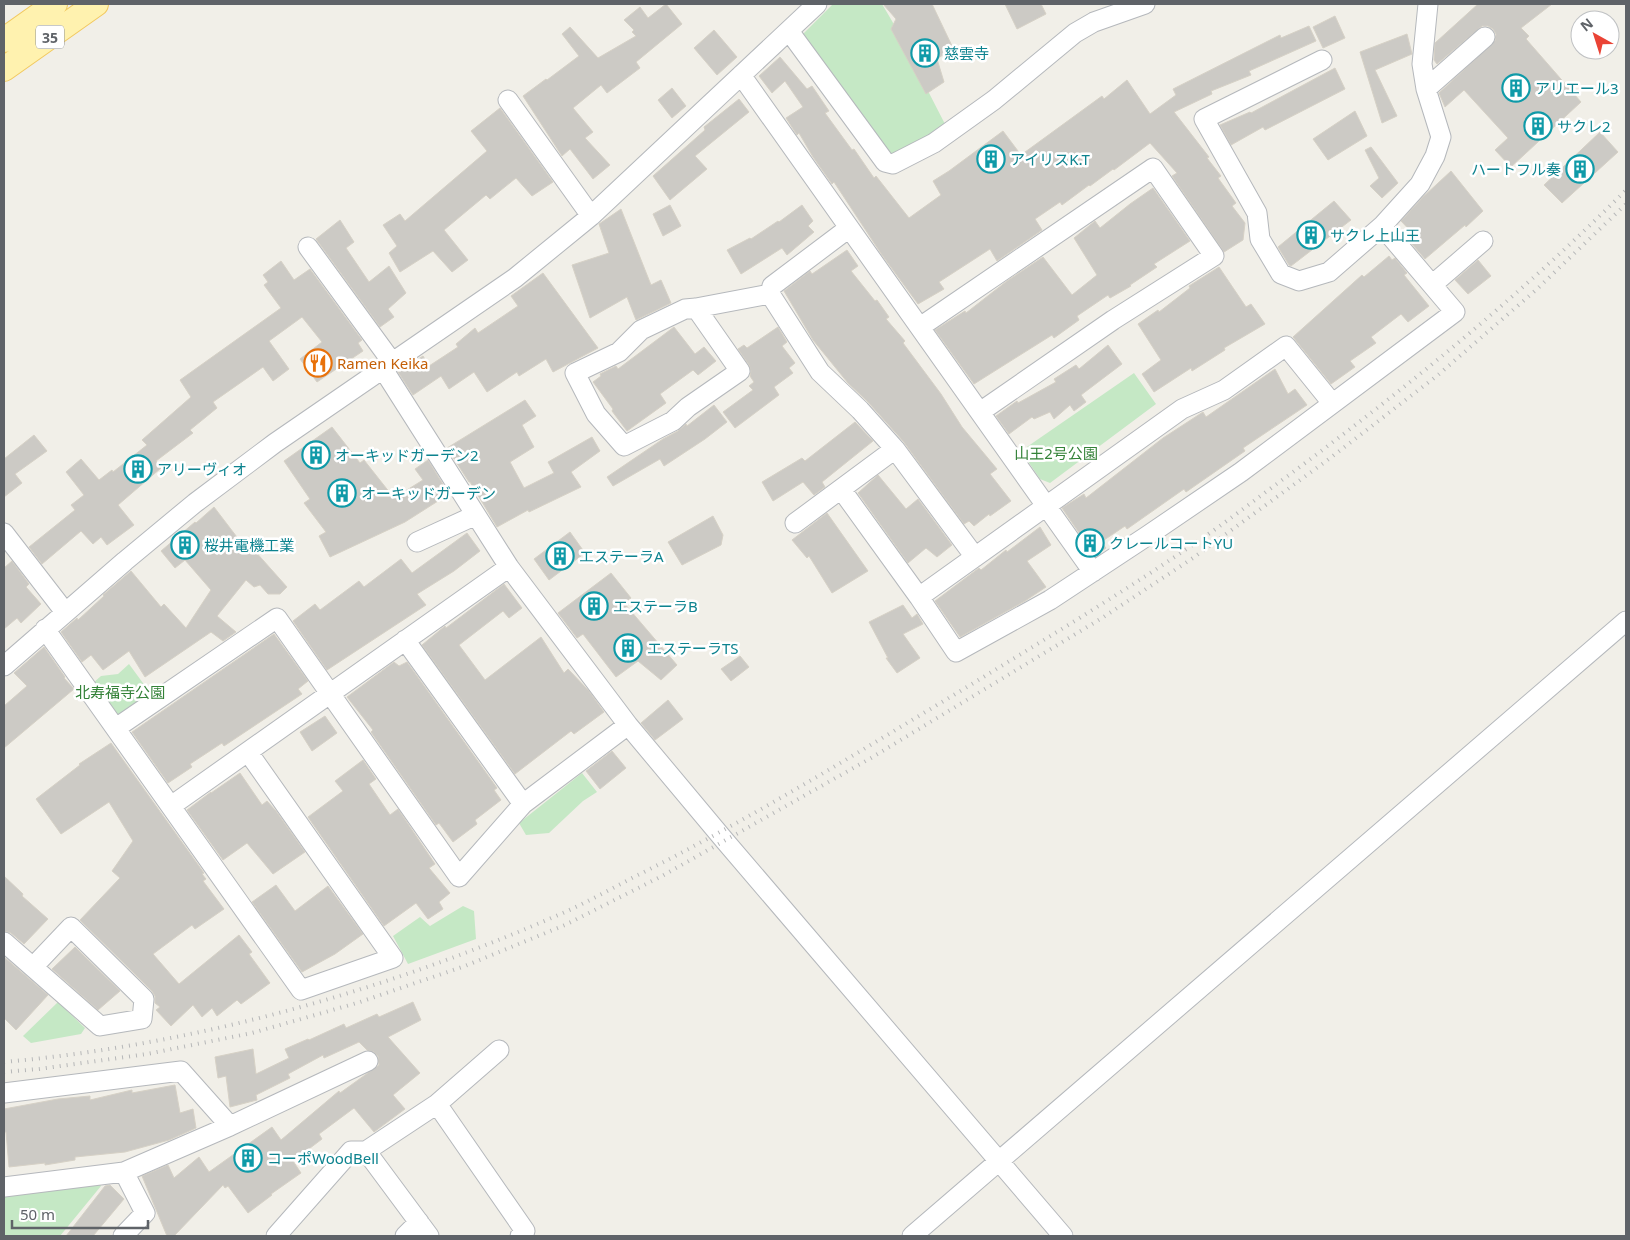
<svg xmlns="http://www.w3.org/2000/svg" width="1630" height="1240" viewBox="0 0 1630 1240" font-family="'Noto Sans','Noto Sans JP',sans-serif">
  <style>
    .green { fill: #c5e8c5 }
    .building { fill: #cccac5; stroke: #d6d1c6 }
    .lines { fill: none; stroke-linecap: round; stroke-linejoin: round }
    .minor-casing { stroke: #b5b8bc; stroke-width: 21 }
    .major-casing { stroke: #f2c960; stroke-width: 26 }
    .minor { stroke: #fff; stroke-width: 19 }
    .major { stroke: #fff2af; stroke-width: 24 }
    .rail { stroke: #b6b7b8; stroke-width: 4; stroke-dasharray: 1 6; stroke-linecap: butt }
    .labels { text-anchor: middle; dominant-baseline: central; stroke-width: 5; stroke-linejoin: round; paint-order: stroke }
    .shield { fill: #fff; stroke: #8f9295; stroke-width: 1 }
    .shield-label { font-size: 14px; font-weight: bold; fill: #5f6368 }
    .culture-label { font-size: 15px; fill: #0d838f; stroke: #fff; text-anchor: start }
    .food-label { font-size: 15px; fill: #c56008; stroke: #fff; text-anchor: start }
    .park-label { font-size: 15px; fill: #348238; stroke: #fff }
  </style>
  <rect width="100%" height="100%" fill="#f1efe8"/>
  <path class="green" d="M833,4H882L892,21L946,126L895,158L885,154L800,37Z
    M1134,373L1156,404L1050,483L1040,479L1021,451Z
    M129,664L151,694L116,717L93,683L101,676L118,674Z
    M582,773L597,792L583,801L549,833L526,835L519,823Z
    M463,906L474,911L476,939L408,964L393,936L420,917L430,926Z
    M58,1002L85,1028L81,1034L31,1043L23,1036Z
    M97,1181L101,1186L60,1236H4V1194Z"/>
  <path class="building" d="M666,4L682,24L636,62L640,68L607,93L601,85L573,108L593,132L585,138L610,165L593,179L570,149L562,156L523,96L546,79L547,80L579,56L562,34L570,27L598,58L636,36L632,32L634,30L624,20L640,7L648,18Z
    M883,4H932L953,48L937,59L944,82L926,94L891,29L896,19Z
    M1005,4H1041L1046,14L1017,29Z
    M1478,4H1552L1521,28L1529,36L1526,39L1581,102L1511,167L1495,150L1508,138L1464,90L1445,107L1439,93L1495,41L1496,34L1493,29L1488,26H1482L1437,64L1434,60L1435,43Z
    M1335,16L1345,38L1323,48L1313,27Z
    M1309,26L1316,41L1249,71L1251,75L1211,91L1212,94L1174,112L1209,157L1207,158L1221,176L1218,178L1236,203L1232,206L1245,223L1243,240L1224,252L1172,176L1177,173L1150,143L1114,170L1113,169L1090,186L1089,185L1062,205L1060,202L1035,219L1042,230L997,261L990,249L939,282L944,289L918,304L882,255L834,182L832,184L813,157L799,133L797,135L786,118L803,107L785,81L772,93L759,76L780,57L807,89L812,86L829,111L825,113L852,150L854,149L874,178L876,176L909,218L941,195L933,181L949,171L1003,131L1021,155L1102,96L1104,99L1127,80L1150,114L1176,95L1173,89L1280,35L1281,38Z
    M714,30L737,57L717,75L694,48Z
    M1407,34L1412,54L1375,70L1397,116L1382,123L1360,52Z
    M1335,68L1345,89L1265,130L1263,127L1231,145L1220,125L1250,112L1251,113Z
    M672,88L686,106L672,118L658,100Z
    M739,99L749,112L695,156L707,169L670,200L653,176L705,130L704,127Z
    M500,108L553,182L532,196L516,178L490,199L486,195L444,230L468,260L452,272L433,251L400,272L389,253L397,246L383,225L400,214L405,221L487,151L471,131Z
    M1355,111L1367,136L1328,160L1313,139Z
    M1600,132L1618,152L1562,203L1544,185Z
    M1371,147L1398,183L1382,198L1370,186L1379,178L1365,150Z
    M1451,171L1483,211L1466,227L1465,225L1425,259L1412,244L1418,239L1401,221L1423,197Z
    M1153,188L1190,241L1154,264L1157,267L1130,285L1131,286L1110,298L1108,295L1077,316L1079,320L1054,338L1052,335L974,384L935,330L965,311L966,313L1007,281L1043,257L1072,295L1097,275L1074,238L1095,221L1100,228L1130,204Z
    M1334,201L1351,220L1291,266L1289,265L1278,247Z
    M670,205L681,226L663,236L653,214Z
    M802,205L813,221L808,226L814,232L787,255L782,248L741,274L727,250L750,238L751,239L778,221L779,222Z
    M621,209L651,285L661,280L671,303L636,320L627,297L590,318L572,265L609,253L599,224Z
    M340,220L354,242L346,248L369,282L389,266L406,293L388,309L394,317L380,327L316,239Z
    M847,250L858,266L851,271L875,301L877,300L889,317L886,319L905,341L903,343L941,394L962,427L997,469L990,474L1011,501L990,516L989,514L974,526L969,521L964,524L903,441L868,402L848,383L813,340L784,291L810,271L812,274Z
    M1389,256L1392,260L1395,258L1407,273L1404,275L1429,306L1408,322L1401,314L1371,337L1376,343L1350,361L1355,367L1331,384L1293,337L1362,275L1364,277Z
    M1478,260L1491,276L1468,294L1455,280Z
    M281,261L294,280L310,269L362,340L358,343L363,351L317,382L300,359L322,342L302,317L269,341L289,369L273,381L263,367L213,402L217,408L190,430L193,433L156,461L161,468L118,505L134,525L107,545L101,537L93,544L81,531L42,564L29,547L75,510L71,505L84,495L66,472L81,459L99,480L112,470L113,472L147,445L142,440L191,397L180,380L281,308L264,285L268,282L263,275Z
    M1219,267L1246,307L1251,304L1265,324L1224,348L1225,350L1192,371L1191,368L1154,392L1142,374L1161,360L1138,324L1158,310L1159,312L1190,288L1189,286Z
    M543,273L598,348L553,372L546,359L519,376L517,372L487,392L474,372L449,389L441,376L413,395L398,372L423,356L429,366L458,347L456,344L475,328L478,333L518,306L511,296Z
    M674,327L695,354L704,347L716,361L698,375L693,370L660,394L666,403L627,431L612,411L613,409L593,382L601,376L600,374L616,366L618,369Z
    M778,327L787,342L782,346L795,363L789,368L793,373L774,387L779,395L735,428L723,412L753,390L749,386L754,382L750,376L751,371L749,365L738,349L744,345L747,348Z
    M1108,345L1122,364L1081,395L1086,402L1074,411L1070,405L1054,419L1050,412L1034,419L1032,417L1009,434L996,416L1017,401L1018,403L1056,382L1054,379L1076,365L1079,369Z
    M1275,369L1288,394L1295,389L1307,405L1243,448L1245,451L1186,492L1184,489L1127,529L1125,526L1101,542L1106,548L1095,556L1062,508L1084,494L1086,498L1163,438L1203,412L1206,417Z
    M525,400L536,416L522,425L534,447L510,462L524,488L554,473L548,462L592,437L600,451L571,472L581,487L529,512L528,510L497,527L470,482H469L447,448Z
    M714,405L727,422L705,439L664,466L660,459L613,486L607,477L663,439L678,431L686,424L687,426Z
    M855,422L873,441L822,482L825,487L814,495L803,482L773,501L762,482L802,458L805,461Z
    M332,427L360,463L364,460L394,498L423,480L415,469L428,460L449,494L405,522L330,557L319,536L326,532L304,503L310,499L284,461Z
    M34,435L47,451L15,474L22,483L4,497V459Z
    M878,475L906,509L918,499L952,545L937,557L926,548L908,563L858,493Z
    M214,507L243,545L246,541L287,587L280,594H268L260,585L254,587L246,580L217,616L236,632L223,641L211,632L145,677L129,651L103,670L91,655L82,662L61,632L77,618L78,620L104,596L103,595L131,571L161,607L164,604L186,628L211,590L185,560L175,568L161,551L195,522L196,523Z
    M827,513L868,571L832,593L809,556L807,558L792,540Z
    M713,516L723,535L721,545L682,565L668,542Z
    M1040,527L1051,545L1027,561L1046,587L1025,601L960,637L935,601L979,568L981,570L1006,550L1007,552Z
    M570,532L585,553L549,580L534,559Z
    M467,533L480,551L454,571L417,594L426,605L327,670L293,621L315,604L320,610L359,581L364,587L401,559L412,573Z
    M12,561L29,584L26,587L41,604L21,623L17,618L4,629V568Z
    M611,573L631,598L624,603L677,665L661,680L638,661L616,677L583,634L577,638L558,613Z
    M504,584L522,608L509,618L503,611L459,645L485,680L541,637L564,673L568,669L589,691L604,712L574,734L571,731L515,774L422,645L445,626L446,628Z
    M903,605L912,618L917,614L923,624L903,634L920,658L897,673L886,658H888L869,622Z
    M274,634L308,681L298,689L302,694L224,746L222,743L190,764L192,767L168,783L132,732Z
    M44,647L65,677L64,678L74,689L4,748V706L27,686L14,673Z
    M740,656L749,667L731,681L721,669Z
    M394,662L399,666L407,662L497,788L494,790L501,800L475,820L477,824L453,842L439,823L436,825L371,732L373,730L347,697Z
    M668,700L683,719L655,740L641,723Z
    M325,716L337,733L312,751L300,732Z
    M111,743L204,873L202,874L206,879L203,881L224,909L195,929L192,925L153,954L179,984L239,935L252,952L249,954L270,983L241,1004L237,1000L217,1016L212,1008L202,1017L193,1005L171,1026L156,1010L160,1007L155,1003V996L152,991L80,920L120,878L112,871L133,841L109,802L61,834L36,799L80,765L79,764Z
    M612,751L626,768L600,789L586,771Z
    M363,760L376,779L369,784L390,815L398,809L435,864L429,868L450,893L439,902L443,909L428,919L416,903L384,926L308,817L343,791L335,781Z
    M240,773L262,805L267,801L276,811L305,852L273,874L247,843L223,860L187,810L211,792V793Z
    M4,876L23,894L22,896L48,919L24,944L11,933L4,931Z
    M276,885L295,911L328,886L363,934L335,954L302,972L252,902Z
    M75,947L120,991L98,1010L52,969Z
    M4,957L48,995L16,1030L4,1018Z
    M413,1002L421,1020L388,1037L420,1073L393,1095L405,1109L374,1132L354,1108L319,1134L322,1139L293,1161L301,1173L271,1194L272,1195L248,1213L228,1186L225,1188L223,1185L174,1236H167L142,1176L168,1165L174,1178L199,1157L209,1172L272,1127L281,1140L339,1091L340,1093L379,1065L378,1056L374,1052L367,1050L359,1042L324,1058L323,1055L288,1074L290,1078L256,1095L257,1100L230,1107L226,1076L218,1078L215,1057L253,1049L256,1074L289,1058L285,1049L308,1039L309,1040L344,1024L346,1028L377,1014L379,1017Z
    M175,1085L180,1113L193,1109L196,1128L169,1140L125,1152L75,1157V1160L45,1165V1163L9,1167L6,1132H4V1109L58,1099L90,1096V1100L132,1090V1093Z
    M110,1185L124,1199L93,1236H66L105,1186Z"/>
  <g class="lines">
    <g class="minor-casing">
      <path id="minor" d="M789,31L885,162L893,164L934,143L994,100L1075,33L1094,22L1145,4
        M1322,60L1204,119L1257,213L1260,239L1281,274L1299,281L1329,272L1382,226L1420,184L1435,156L1441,137L1426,89L1422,64L1428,4
        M741,75L1093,572
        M1426,89L1485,37
        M508,100L591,216
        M849,228L772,286L770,294L820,372L860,410L895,449L975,557
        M308,247L392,362
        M1432,285L1483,241
        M696,308L740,371L688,407L673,421L624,446L596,414L575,373L619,352L641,330L685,309L696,308L770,294
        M920,327L1153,168L1214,256L1113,320L980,412
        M383,369L509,567L628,725L725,841L1063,1236
        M841,489L919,597L956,652L1050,600L1147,536L1241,472L1455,312L1382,226
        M795,523L895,449
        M4,533L65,612
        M417,542L476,515
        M919,597L1182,409L1224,390L1286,346L1332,403
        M45,629L301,990L393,958L248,752
        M405,640L523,804
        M4,666L125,561L195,503L275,443L515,278L591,216L817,4
        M116,728L277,618L459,877L523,804L628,725
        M171,806L509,567
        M4,942L100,1026L142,1019L144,999L71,927L33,967
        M4,1093L181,1071L230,1126
        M437,1104L525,1231L520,1236
        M366,1151L429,1236
        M4,1187L124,1172L230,1126L368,1061
        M123,1236L145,1213L124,1172
        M276,1236L351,1151H366L437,1104L499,1050
        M405,1236L419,1222
        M912,1236L1626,621"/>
    </g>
    <g class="major-casing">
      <path id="major" d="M4,40L55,4
        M4,69L96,4"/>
    </g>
    <use href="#minor" class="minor"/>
    <use href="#major" class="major"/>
    <path class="rail" d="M4,1062C194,1045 381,992 556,916C582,905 607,891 632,878C747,821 857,753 967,687C1039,643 1112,599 1182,552C1219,528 1253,501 1289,475C1408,387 1522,294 1626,190
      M4,1072L39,1069L147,1054L252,1033L357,1003L465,966L565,925L662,876L871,758L1102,618L1193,558L1329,459L1438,375L1536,290L1626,204"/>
  </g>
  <defs>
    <g id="building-ring" transform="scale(1.4375)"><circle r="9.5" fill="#fff" stroke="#0f9aa8" stroke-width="1.5"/><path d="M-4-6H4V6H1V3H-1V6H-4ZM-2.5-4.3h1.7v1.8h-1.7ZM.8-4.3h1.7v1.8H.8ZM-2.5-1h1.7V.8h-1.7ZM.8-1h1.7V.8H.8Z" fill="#0f9aa8"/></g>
    <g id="restaurant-ring" transform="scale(1.4375)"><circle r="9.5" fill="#fff" stroke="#e8710a" stroke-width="1.5"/><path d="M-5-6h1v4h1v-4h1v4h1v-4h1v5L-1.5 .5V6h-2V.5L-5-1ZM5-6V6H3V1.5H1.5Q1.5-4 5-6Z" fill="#e8710a"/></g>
  </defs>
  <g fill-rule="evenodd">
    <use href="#building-ring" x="925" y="53"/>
    <use href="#building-ring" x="1516" y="88"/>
    <use href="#building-ring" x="1538" y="126"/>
    <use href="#building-ring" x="991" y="159"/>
    <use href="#building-ring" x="1580" y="169"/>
    <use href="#building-ring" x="1311" y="235"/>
    <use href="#restaurant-ring" x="318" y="363"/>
    <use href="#building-ring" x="316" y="455"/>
    <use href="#building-ring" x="138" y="469"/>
    <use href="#building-ring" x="342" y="493"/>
    <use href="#building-ring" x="1090" y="543"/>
    <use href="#building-ring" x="185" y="545"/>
    <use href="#building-ring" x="560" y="556"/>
    <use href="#building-ring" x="594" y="606"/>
    <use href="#building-ring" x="628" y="648"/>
    <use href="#building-ring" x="248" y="1158"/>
  </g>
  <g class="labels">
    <rect class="shield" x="36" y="25.5" width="28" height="23" rx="4"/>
    <g class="shield-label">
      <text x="50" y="37">35</text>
    </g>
    <g class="culture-label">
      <text x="944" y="53">慈雲寺</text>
      <text x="1535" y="88">アリエール3</text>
      <text x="1557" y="126">サクレ2</text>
      <text x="1010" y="159">アイリスK.T</text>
      <text x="1561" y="169" text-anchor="end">ハートフル奏</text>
      <text x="1330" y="235">サクレ上山王</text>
      <text x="335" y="455">オーキッドガーデン2</text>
      <text x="157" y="469">アリーヴィオ</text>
      <text x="361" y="493">オーキッドガーデン</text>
      <text x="1109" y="543">クレールコートYU</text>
      <text x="204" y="545">桜井電機工業</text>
      <text x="579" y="556">エステーラA</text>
      <text x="613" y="606">エステーラB</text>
      <text x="647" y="648">エステーラTS</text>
      <text x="267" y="1158">コーポWoodBell</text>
    </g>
    <g class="food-label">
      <text x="337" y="363">Ramen Keika</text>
    </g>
    <g class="park-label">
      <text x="1056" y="453">山王2号公園</text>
      <text x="120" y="692">北寿福寺公園</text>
    </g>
  </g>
  <rect width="1630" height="1240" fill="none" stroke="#5f6368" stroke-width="10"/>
  <g transform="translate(1595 35) rotate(321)"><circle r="24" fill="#ffffff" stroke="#bfc1c3"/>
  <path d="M0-4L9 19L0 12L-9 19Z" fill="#ea4335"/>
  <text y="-8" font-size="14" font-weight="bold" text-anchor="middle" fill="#5f6368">N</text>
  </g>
  <path d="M12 1220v8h136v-8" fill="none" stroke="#5f6368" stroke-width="2.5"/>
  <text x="20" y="1220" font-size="15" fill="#5f6368" stroke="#ffffff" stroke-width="4" paint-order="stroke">50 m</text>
</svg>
